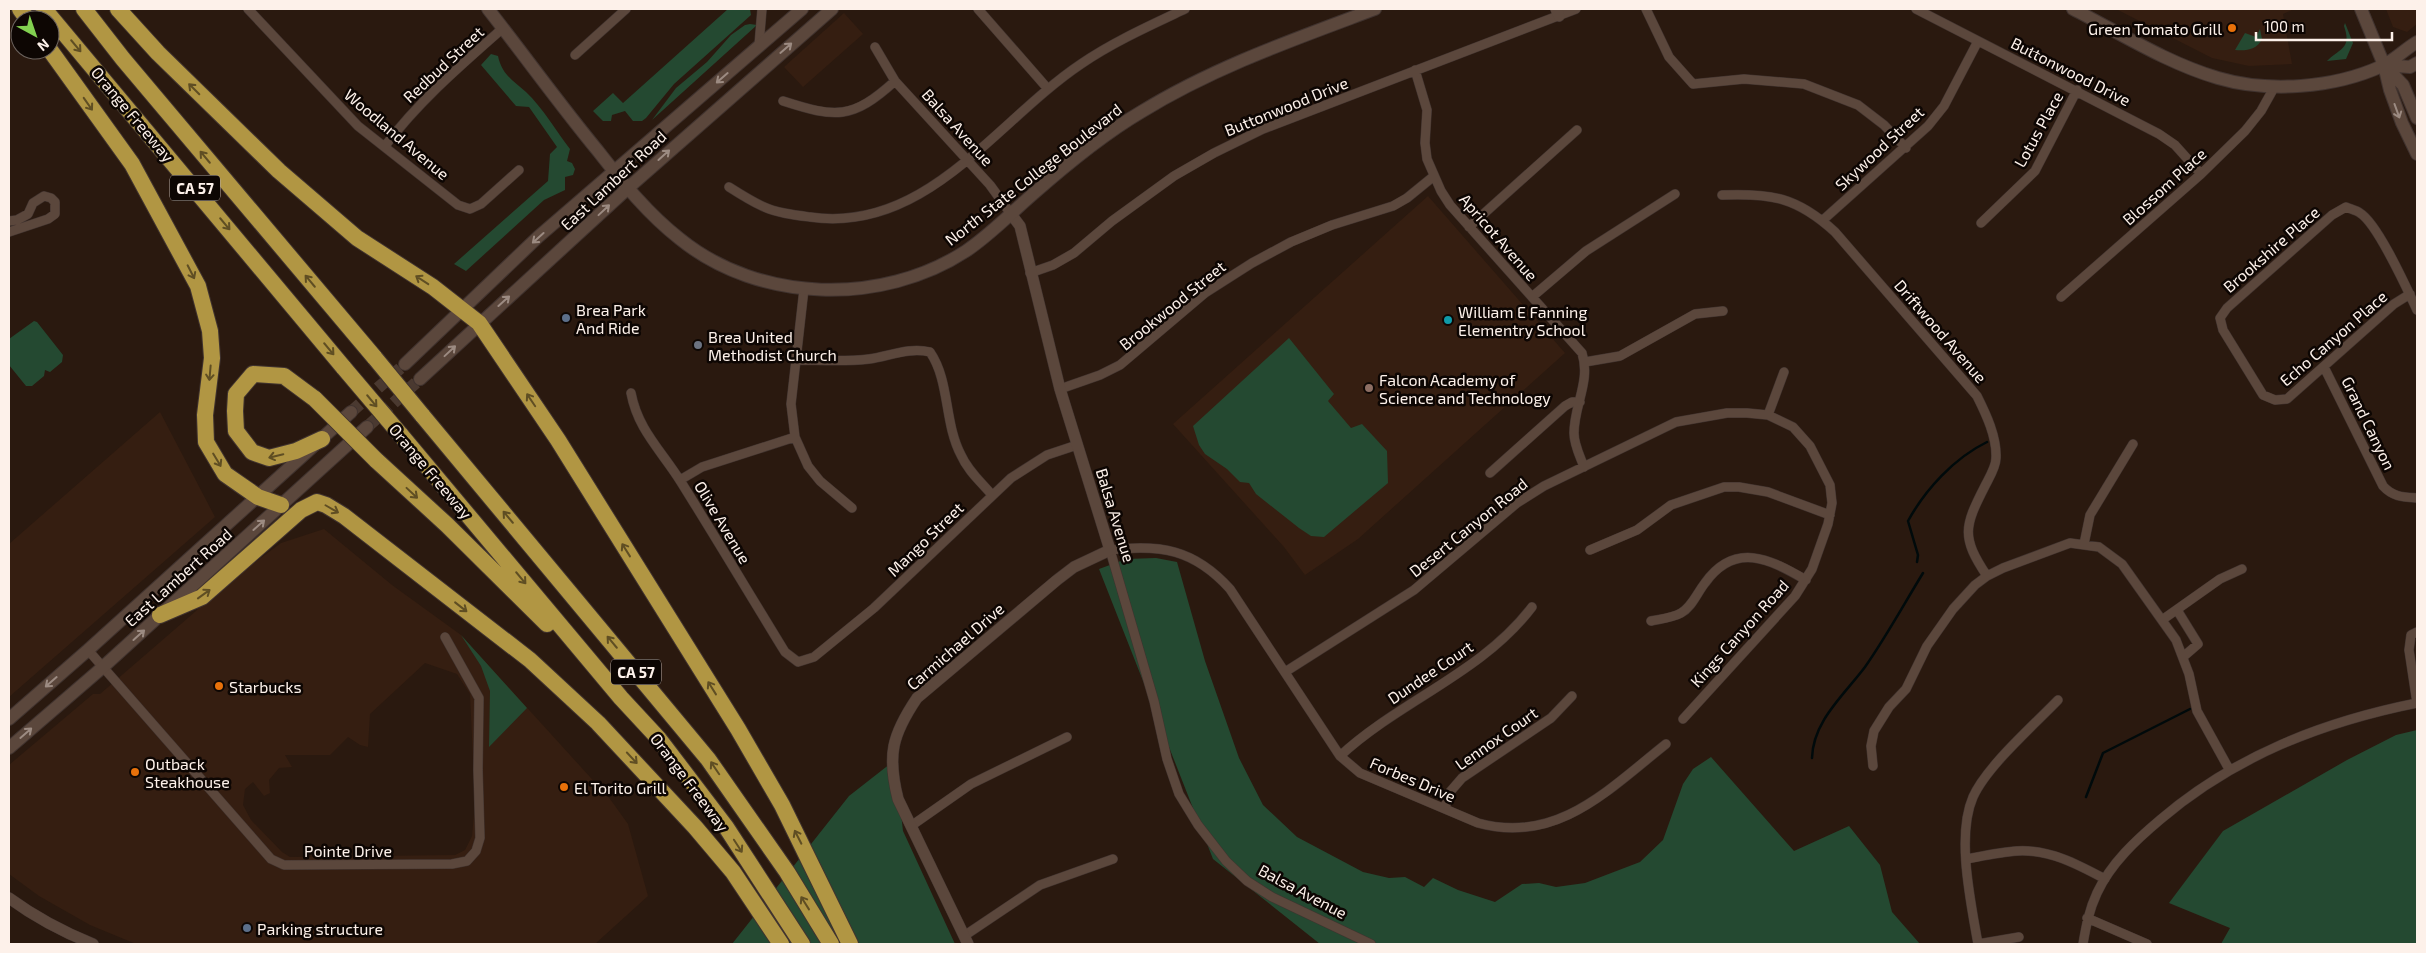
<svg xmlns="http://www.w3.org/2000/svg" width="2426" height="953" viewBox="0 0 2426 953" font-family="'Exo 2',sans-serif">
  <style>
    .built { fill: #351e11; fill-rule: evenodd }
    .green { fill: #244931 }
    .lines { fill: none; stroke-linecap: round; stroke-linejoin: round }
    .stream { stroke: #000a0b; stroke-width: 2.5 }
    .secondary-tunnel { stroke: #4a3930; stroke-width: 12; stroke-dasharray: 12 6; stroke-linecap: butt }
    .minor-casing { stroke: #40332f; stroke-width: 10 }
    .tertiary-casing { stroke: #40332f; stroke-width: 12 }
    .secondary-casing { stroke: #40332f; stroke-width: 14 }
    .motorway-casing { stroke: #40332f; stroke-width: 18 }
    .minor { stroke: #5b473c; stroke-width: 9 }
    .tertiary { stroke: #5b473c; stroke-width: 11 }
    .secondary { stroke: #5b473c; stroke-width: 12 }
    .motorway { stroke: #b19643; stroke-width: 16 }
    .motorway-bridge-casing { stroke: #40332f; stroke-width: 18; stroke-linecap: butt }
    .motorway-bridge { stroke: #b19643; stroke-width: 16 }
    .oneway { stroke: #5f4e23 }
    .oneway2 { stroke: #9c8b82 }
    .food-dot { fill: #e8710a; stroke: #0d0603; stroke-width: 2 }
    .service-dot { fill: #5c6f8a; stroke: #0d0603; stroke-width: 2 }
    .culture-dot { fill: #0f9aa8; stroke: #0d0603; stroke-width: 2 }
    .worship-dot { fill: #6b7280; stroke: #0d0603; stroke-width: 2 }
    .education-dot { fill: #8d6e63; stroke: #0d0603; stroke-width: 2 }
    .labels { text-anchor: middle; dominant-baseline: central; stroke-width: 5; stroke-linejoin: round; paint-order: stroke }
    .shield { fill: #0d0603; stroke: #b5aaa5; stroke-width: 1 }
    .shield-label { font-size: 15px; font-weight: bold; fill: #fdf1ea }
    .poi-label { font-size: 16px; fill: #fdf1ea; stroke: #0d0603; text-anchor: start }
    .street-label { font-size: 16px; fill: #fdf1ea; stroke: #0d0603 }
  </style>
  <rect width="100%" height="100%" fill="#2a190f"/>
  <path class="built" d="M2116,9H2294L2283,14L2292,64L2249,66L2212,58Z
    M2386,9H2417V24L2407,32L2393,27Z
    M844,13L863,34L803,87L784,67Z
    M1428,196L1565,353L1358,539L1305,575L1284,547L1173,424Z
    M160,412L215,517L9,697V544Z
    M324,529L392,585L461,635L610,799L628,824L648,896L595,944H136L90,925L39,896L9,874V765L93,694H100L196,611L208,597L281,543ZM425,663L457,674L470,694L475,803L472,836L465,850L455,855L290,857L282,852L251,820L243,805L245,789L253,782L264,796L270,793L269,780L279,768L292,767L285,755H330L348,737L360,745L368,747L370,714Z"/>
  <path class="green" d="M728,9H750L751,15L674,84L646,118L642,121H633L625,111L612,115L611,121H603L593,111L613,93L623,103Z
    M2345,23L2353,43L2346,59L2327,61C2340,48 2352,49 2344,26Z
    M750,24L757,25L652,120L676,88L707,62L731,35L745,25Z
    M2260,29L2262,39C2257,50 2246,51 2235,50L2245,33L2256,37Z
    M491,54L498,56C502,75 513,80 526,92C543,108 556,131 570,149L567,161L572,163L575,169L573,175L565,177V190L544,200L466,271L454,264L548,181L550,154L557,147L529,107L516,106L481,65Z
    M34,321L37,322L63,355L62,362L50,372L45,370L44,376L32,386H26L9,365V339Z
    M1289,338L1334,394L1328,401L1351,428L1362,424L1387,451L1388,483L1324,537L1311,536L1299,528L1256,494L1249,483L1240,482L1227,469L1205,454L1199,445L1193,426Z
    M1156,558L1177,562L1205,661L1239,758L1263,805L1297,837L1363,872L1389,878L1405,877L1424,887L1433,878L1458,890L1495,902L1522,884L1539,883L1556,887L1585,883L1640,862L1663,840L1683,784L1693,769L1711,757L1794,851L1849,826L1880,865L1892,912L1920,944H1320L1213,859L1099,569L1126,559Z
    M461,635L527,708L489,747L490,691L481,666Z
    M2417,730V944H2221L2230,928L2169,903L2223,831L2347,760L2396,735Z
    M895,760L903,831L955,944H732L849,796Z"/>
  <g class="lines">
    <path class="stream" d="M1917,562L1918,555L1908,521C1925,490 1954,458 1987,442
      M1812,758C1813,721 1844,695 1865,667C1886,637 1904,604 1923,573
      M2086,797L2103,753L2190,709"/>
    <path class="secondary-tunnel" d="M351,412L405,364
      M367,427L420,379"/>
    <g class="minor-casing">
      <path id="minor" d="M248,9L358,126L458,205L470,209L481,204L519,170
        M978,9L1048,89
        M1646,9L1669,57L1693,84L1744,79L1804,84L1858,105L1884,125L1906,148
        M1916,9L2159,134L2175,145L2201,174
        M759,45L762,9
        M875,47L895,81L990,185L1011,214
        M575,55L626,9
        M1415,70L1427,110L1425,143L1427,159L1441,191L1450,205L1582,353C1591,381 1574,405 1574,433C1574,445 1580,456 1584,467
        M783,101C836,118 852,120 895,81
        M385,146C419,101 461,65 503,28
        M729,187C740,194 751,201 762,206C777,213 794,215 810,217C926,234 996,121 1081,64C1113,42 1151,25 1185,9
        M1722,195C1771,193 1797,197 1835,232L1977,396C1986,414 1997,437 1996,458C1996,467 1989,478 1985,486C1964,527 1961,537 1987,576
        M1823,220L1928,126L1944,106L1978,41
        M9,221L17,220L28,214L33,203L44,196L51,198L55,202V214L48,219L9,232
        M1981,223L2035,171L2077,90
        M1469,227L1577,130
        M1030,273L1053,265L1074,253L1112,221L1174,176L1214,153L1263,129L1576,9
        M804,289L791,404L795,437L808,466L820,481L852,508
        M2410,294L2394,304L2287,399L2275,400L2263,395L2223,330L2220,318L2227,308L2332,215L2346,207C2350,209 2356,210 2360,213C2378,224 2407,289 2417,310
        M1532,297L1586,251L1675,194
        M2061,297L2201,174L2245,131L2261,111L2275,86
        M796,360C820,360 845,362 869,359C890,356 909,347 930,352C950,381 944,423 961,455C968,471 981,482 992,495
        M1585,362L1620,356L1695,314L1723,311
        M2324,367L2383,486C2393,497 2403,497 2417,498
        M1060,389L1100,375L1120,365L1205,293L1252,263L1291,242L1332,225L1393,206L1407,198L1434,176
        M631,393C638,430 661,450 681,482C716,538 750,595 785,652L798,662L814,657L874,608L1011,478L1047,455L1077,445
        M1768,415L1784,372
        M1490,473L1565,406L1572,402H1580
        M680,480L702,467L795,437
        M2084,544L2090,515L2133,444
        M1590,550L1637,530L1671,505L1724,487H1739L1768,492L1830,515
        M2177,610L2198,644L2183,657
        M2162,620L2220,579L2242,569
        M1651,621C1660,619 1672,618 1681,613C1692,607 1697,593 1705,583C1735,541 1770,559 1806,580
        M88,650L271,859L284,865L452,864L467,861L476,851L480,838L478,770L479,698L445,637
        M1285,672L1414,590L1517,503L1544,486L1676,422L1727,413H1747L1768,415L1793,427L1810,446L1830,485L1832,503L1828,524L1812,569L1795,596L1683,719
        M2417,703L2409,650L2411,635L2417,632
        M1340,756C1399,701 1482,673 1532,607
        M1873,766L1871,746L1874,731L1889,707L1906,689L1927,646L1953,609L1975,585L1987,576L2003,568L2070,543L2099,547L2122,564L2176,640L2189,674L2197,711L2229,769
        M1445,808L1449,793L1462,778L1551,718L1572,696
        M911,826L971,784L1067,737
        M1967,859C1983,856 2001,852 2017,851C2049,849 2077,864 2105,879
        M2087,918L2147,944
        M964,936L1040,885L1113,859
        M1371,944L1272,897L1247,881L1226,861L1198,825L1179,794L1167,759L1154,701L1110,550C1160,544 1194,549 1230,589L1340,756L1360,773L1478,823C1557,845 1609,789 1666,744
        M1978,944C1971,903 1956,836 1973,797C1987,766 2033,726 2058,700
        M1978,944L2019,937
        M2083,944C2086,926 2089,910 2097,893C2111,863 2136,840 2161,819C2235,756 2322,722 2417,703"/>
    </g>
    <g class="tertiary-casing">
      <path id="tertiary" d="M1556,9L1559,16
        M9,898C35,917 63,932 93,944
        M968,944L898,799C887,755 892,735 917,698L1057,580L1074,567L1110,550L1060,389L1020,226L1011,214"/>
    </g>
    <g class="secondary-casing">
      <path id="secondary" d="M488,9C525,56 560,105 598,151C623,183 648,214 680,239C759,303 882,306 966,251C990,235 1011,213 1033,194C1067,164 1102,135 1141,112C1214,67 1295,39 1375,9
        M2073,9C2120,33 2167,63 2218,78C2269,93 2334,88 2382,66C2395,60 2405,49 2417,42
        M2361,9L2384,65L2390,90L2402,123L2417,154
        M2384,65L2403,85L2417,118
        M2384,65L2410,67L2417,63
        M405,364L538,237L802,9
        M420,379L628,188L832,9
        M9,719L88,650L351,412
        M9,748L103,667L367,427"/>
    </g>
    <g class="motorway-casing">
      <path id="motorway" d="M20,9L28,20
        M44,9L344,368
        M84,9L123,59L375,358
        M118,9L158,53L279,171L357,238L433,287L479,323L558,440L738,729L782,805L850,944
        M50,50L132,164L198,286L210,331L212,358L205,415L206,442L225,474L258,497L281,505
        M315,399L284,376L253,374L236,394L235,411L236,431L252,452L269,458L296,451L322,439
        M422,415L708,759L787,872L831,944
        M400,434L621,698L659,739L726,827L802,944
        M376,460L447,525L547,624
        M160,615L202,597L301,510L317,502L326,505L344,516L530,660L598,723L695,827L733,872L781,944"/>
    </g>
    <use href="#minor" class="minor"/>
    <use href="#tertiary" class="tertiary"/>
    <use href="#secondary" class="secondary"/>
    <use href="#motorway" class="motorway"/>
    <g class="motorway-bridge-casing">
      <path id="motorway-bridge" d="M375,358L422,415
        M344,368L400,434
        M315,399L376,460"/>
    </g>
    <use href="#motorway-bridge" class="motorway-bridge"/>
  </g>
  <defs><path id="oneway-shaft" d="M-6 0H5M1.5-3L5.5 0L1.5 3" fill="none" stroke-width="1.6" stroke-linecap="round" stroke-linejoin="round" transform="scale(1.25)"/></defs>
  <g class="oneway">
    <use href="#oneway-shaft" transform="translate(76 46) rotate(50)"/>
    <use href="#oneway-shaft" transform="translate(194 89) rotate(-135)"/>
    <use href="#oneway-shaft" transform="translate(88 104) rotate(55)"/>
    <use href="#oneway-shaft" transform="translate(205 157) rotate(-130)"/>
    <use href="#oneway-shaft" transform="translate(225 224) rotate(50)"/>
    <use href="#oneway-shaft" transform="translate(191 272) rotate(63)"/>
    <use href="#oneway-shaft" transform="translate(422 280) rotate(-147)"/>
    <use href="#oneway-shaft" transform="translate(310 281) rotate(-130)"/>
    <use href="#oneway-shaft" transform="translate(329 349) rotate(50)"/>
    <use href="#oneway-shaft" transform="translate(210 373) rotate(95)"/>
    <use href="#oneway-shaft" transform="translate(531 400) rotate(-124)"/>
    <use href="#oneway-shaft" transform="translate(372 401) rotate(50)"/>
    <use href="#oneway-shaft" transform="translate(276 456) rotate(167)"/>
    <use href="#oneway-shaft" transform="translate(217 460) rotate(59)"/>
    <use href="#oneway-shaft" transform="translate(412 493) rotate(43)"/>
    <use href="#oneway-shaft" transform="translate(332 509) rotate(30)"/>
    <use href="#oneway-shaft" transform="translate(508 517) rotate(-130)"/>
    <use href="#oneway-shaft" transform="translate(626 550) rotate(-122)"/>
    <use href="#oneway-shaft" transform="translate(521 578) rotate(50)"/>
    <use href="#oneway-shaft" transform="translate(204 594) rotate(-36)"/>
    <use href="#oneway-shaft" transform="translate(461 607) rotate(38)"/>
    <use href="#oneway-shaft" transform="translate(612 642) rotate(-130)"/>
    <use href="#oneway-shaft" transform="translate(712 688) rotate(-122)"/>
    <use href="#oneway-shaft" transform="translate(632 758) rotate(47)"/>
    <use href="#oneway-shaft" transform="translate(715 768) rotate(-124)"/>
    <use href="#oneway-shaft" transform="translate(798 837) rotate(-117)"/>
    <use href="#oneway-shaft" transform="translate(738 846) rotate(57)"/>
    <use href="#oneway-shaft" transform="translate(805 903) rotate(-122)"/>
  </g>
  <g class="oneway2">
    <use href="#oneway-shaft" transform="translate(786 48) rotate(-41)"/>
    <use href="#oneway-shaft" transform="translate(722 78) rotate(139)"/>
    <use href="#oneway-shaft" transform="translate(2397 111) rotate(70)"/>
    <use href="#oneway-shaft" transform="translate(664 155) rotate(-42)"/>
    <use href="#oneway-shaft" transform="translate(604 210) rotate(-43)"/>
    <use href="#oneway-shaft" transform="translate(538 238) rotate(138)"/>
    <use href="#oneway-shaft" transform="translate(504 301) rotate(-42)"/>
    <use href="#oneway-shaft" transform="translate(450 351) rotate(-43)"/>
    <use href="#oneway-shaft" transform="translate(259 525) rotate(-42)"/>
    <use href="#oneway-shaft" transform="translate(139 635) rotate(-42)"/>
    <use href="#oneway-shaft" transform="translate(51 682) rotate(139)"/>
    <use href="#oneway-shaft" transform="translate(26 733) rotate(-41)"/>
  </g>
  <g class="food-dot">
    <circle cx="2232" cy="28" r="5"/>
    <circle cx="219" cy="686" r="5"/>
    <circle cx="135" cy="772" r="5"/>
    <circle cx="564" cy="787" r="5"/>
  </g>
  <g class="service-dot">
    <circle cx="566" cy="318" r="5"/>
    <circle cx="247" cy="928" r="5"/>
  </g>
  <circle class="culture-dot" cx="1448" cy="320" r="5"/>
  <circle class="worship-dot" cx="698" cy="345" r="5"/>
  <circle class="education-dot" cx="1369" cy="388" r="5"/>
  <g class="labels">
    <g class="shield">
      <rect x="170" y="175.5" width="50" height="25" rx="4"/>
      <rect x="611" y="659.5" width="50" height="25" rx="4"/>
    </g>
    <g class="shield-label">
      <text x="195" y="188">CA 57</text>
      <text x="636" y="672">CA 57</text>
    </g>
    <g class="poi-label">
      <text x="2222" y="28" text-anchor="end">Green Tomato Grill</text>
      <text x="576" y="309">Brea Park<tspan x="576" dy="18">And Ride</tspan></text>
      <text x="1458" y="311">William E Fanning<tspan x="1458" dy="18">Elementry School</tspan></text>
      <text x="708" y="336">Brea United<tspan x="708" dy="18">Methodist Church</tspan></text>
      <text x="1379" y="379">Falcon Academy of<tspan x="1379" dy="18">Science and Technology</tspan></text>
      <text x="229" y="686">Starbucks</text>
      <text x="145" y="763">Outback<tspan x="145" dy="18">Steakhouse</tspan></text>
      <text x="574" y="787">El Torito Grill</text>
      <text x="257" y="928">Parking structure</text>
    </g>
    <g class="street-label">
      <text transform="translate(443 64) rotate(-43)">Redbud Street</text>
      <text transform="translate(2071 71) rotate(27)">Buttonwood Drive</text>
      <text transform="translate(1286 106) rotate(-22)">Buttonwood Drive</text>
      <text transform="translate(133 114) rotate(50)">Orange Freeway</text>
      <text transform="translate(958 127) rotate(48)">Balsa Avenue</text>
      <text transform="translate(2038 129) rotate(-61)">Lotus Place</text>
      <text transform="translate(397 134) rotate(40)">Woodland Avenue</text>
      <text transform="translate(1879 148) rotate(-43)">Skywood Street</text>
      <text transform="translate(1033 174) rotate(-38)">North State College Boulevard</text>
      <text transform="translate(613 180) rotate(-43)">East Lambert Road</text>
      <text transform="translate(2164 186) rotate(-42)">Blossom Place</text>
      <text transform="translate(1499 237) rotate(49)">Apricot Avenue</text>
      <text transform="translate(2271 249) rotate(-41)">Brookshire Place</text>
      <text transform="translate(1172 305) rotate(-39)">Brookwood Street</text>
      <text transform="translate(1941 331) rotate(49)">Driftwood Avenue</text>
      <text transform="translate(2333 338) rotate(-41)">Echo Canyon Place</text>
      <text transform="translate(2369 423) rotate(64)">Grand Canyon</text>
      <text transform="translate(431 471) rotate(50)">Orange Freeway</text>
      <text transform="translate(1116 515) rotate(73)">Balsa Avenue</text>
      <text transform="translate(723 522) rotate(59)">Olive Avenue</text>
      <text transform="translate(1468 527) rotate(-39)">Desert Canyon Road</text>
      <text transform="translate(925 539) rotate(-44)">Mango Street</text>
      <text transform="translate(178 577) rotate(-42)">East Lambert Road</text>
      <text transform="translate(1739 633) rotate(-48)">Kings Canyon Road</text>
      <text transform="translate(955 646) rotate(-41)">Carmichael Drive</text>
      <text transform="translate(1430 672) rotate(-34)">Dundee Court</text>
      <text transform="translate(1496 738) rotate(-35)">Lennox Court</text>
      <text transform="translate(1413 779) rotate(23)">Forbes Drive</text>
      <text transform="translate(690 782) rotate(53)">Orange Freeway</text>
      <text x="348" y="850">Pointe Drive</text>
      <text transform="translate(1303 891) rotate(28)">Balsa Avenue</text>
    </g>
  </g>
  <rect width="2426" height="953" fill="none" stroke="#fdf1ea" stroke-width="20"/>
  <g transform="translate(35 35) rotate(140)"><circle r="24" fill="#0d0603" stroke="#6d645f"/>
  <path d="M0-4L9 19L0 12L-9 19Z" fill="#82d050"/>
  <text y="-8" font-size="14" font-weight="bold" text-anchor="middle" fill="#fdf1ea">N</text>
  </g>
  <path d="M2256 32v8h136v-8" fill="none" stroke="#fdf1ea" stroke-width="2.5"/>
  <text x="2264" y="32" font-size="15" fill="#fdf1ea" stroke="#0d0603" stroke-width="4" paint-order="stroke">100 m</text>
</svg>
